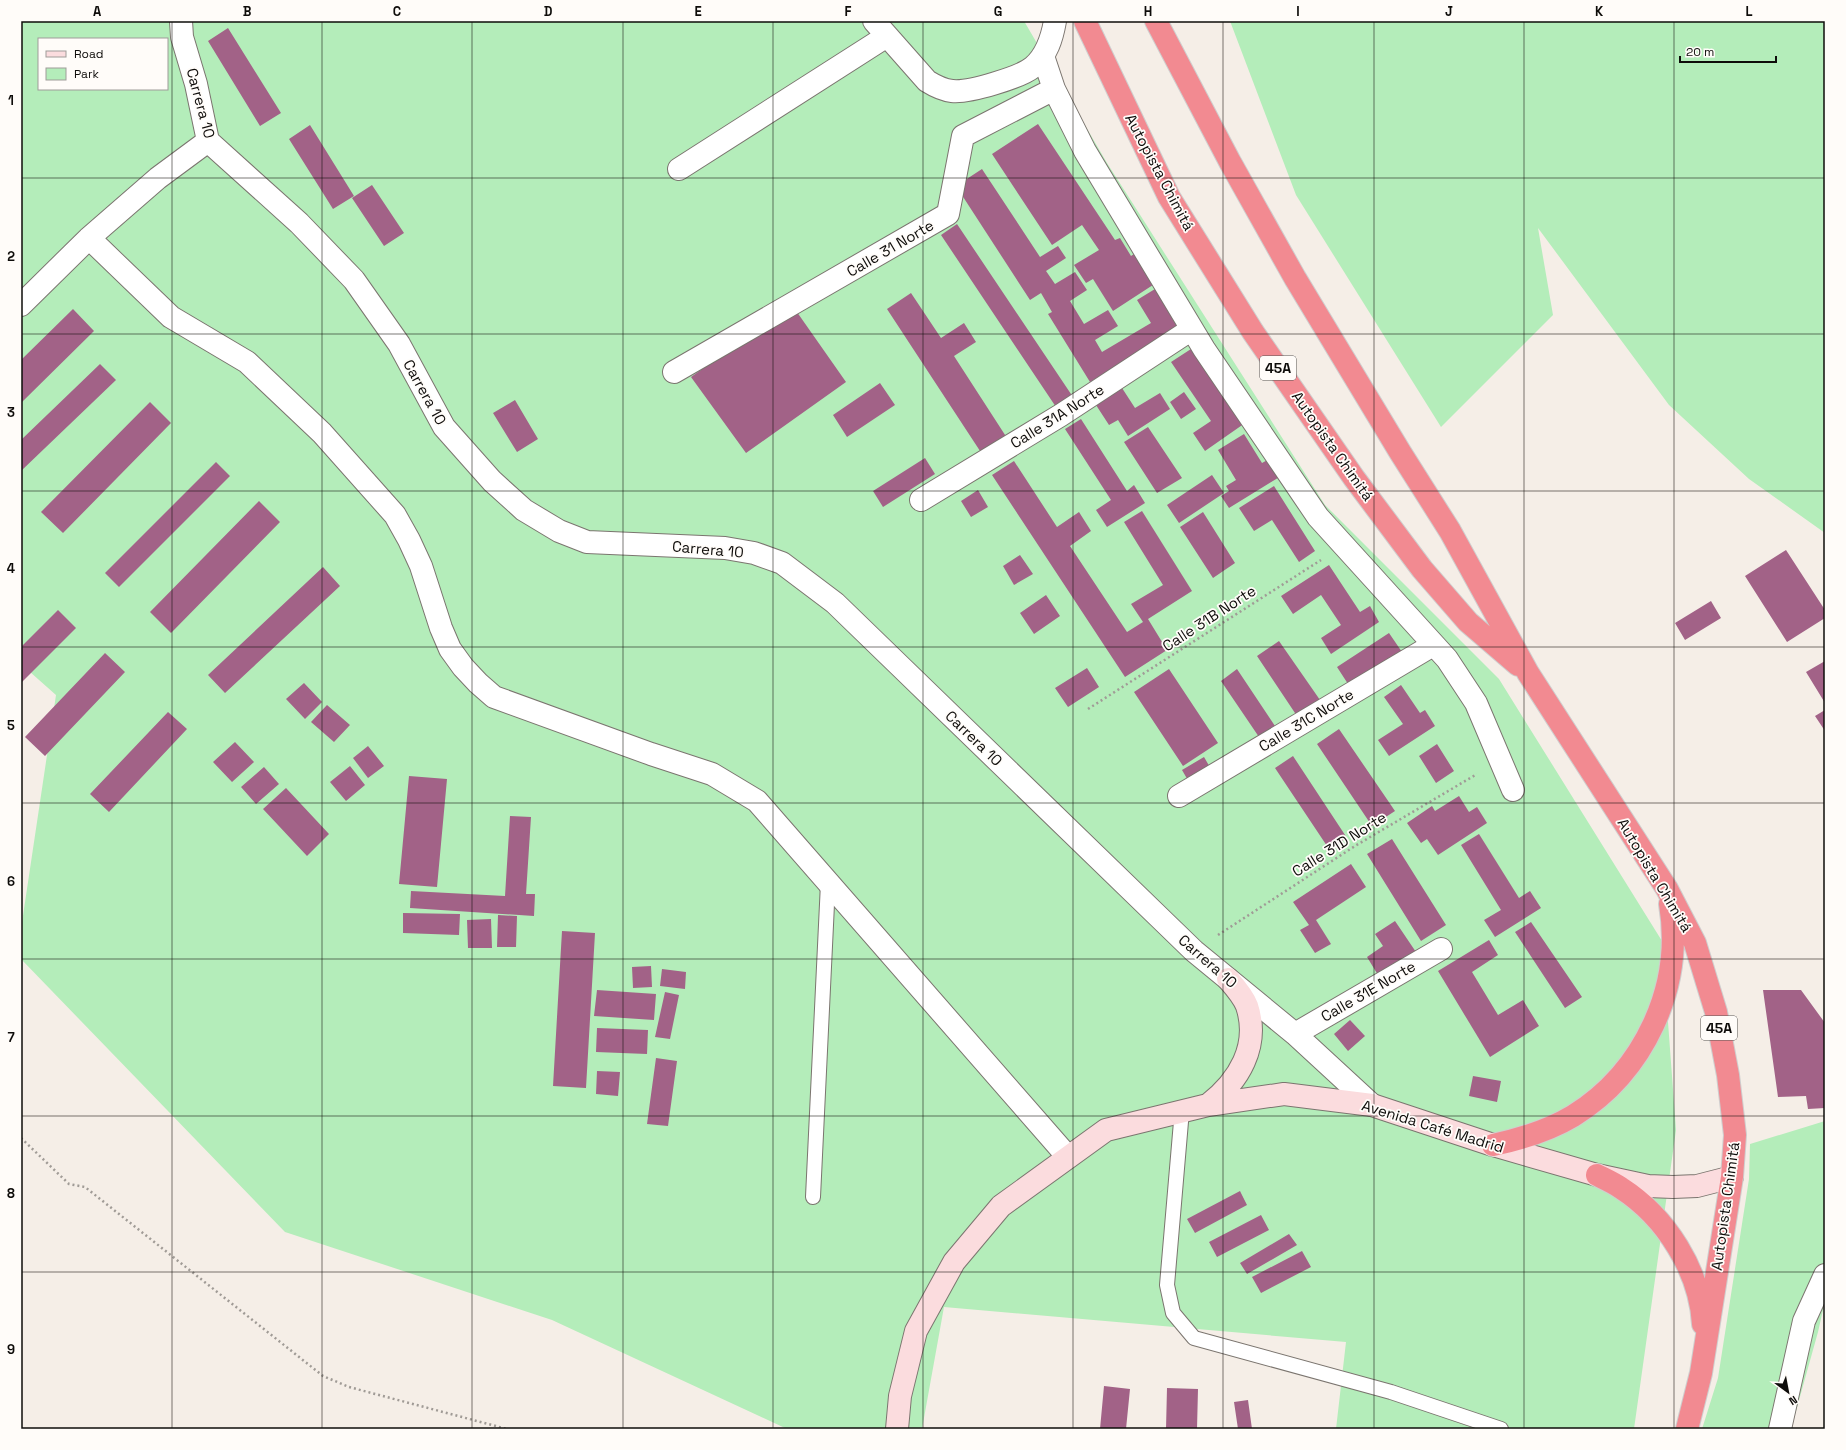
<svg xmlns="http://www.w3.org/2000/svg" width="1846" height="1450" viewBox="0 0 1846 1450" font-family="'Space Grotesk',sans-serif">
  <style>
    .green { fill: #b4edba; fill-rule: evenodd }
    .building { fill: #a26287 }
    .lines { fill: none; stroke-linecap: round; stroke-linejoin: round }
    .lane-casing { stroke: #7b756f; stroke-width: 16 }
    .street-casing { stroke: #7b756f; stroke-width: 24 }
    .secondary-casing { stroke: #7b756f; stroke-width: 24 }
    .highway-casing { stroke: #cfcece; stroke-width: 24 }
    .path { stroke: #a09b96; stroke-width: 2.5; stroke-dasharray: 2 3; stroke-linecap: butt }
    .lane { stroke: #fff; stroke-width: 14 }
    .street { stroke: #fff; stroke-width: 22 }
    .secondary { stroke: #fbdcde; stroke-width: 22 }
    .highway { stroke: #f28a91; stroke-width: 22 }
    .grid { fill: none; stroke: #0e0c0a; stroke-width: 1; stroke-opacity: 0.55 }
    .labels { text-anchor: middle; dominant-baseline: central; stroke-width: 3.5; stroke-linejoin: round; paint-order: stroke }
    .shield { fill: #fffcf9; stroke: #565452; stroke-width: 1 }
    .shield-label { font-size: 14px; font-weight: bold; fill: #0e0c0a }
    .street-label { font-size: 15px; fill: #0e0c0a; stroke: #fffcf9 }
    .neatline { fill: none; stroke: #0e0c0a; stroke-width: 1.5 }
    .grid-label { font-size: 13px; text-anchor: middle; font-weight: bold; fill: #0e0c0a }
  </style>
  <rect width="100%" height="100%" fill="#f5eee7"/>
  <path class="green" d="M21,21H1024L1107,163L1325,505L1499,679L1662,941L1676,1130L1634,1429H1336L1346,1342L944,1307L922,1429H792L785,1428L552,1320L285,1232L21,959V929L56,695L21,664ZM39,39H167V89H39Z
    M1230,21H1825V533L1749,479L1669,405L1538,228L1553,315L1441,427L1296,195Z
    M1825,1121V1301L1818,1332L1791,1429H1702L1718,1378L1749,1179L1750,1144Z"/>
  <path class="building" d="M228,28L281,113L260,126L208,41Z
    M1038,124L1115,240L1120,238L1131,256L1137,252L1156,283L1113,311L1093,279L1086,283L1074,265L1099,250L1082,225L1052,245L992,154Z
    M310,125L354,196L333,209L289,139Z
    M982,169L1040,257L1058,246L1066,258L1046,271L1055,284L1075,272L1087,290L1070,301L1084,324L1108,310L1118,326L1095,340L1102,352L1151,323L1137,300L1155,289L1178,328L1090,382L1048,314L1052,312L1041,293L1030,300L956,186Z
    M372,185L404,233L384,246L352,198Z
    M957,224L1073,397L1056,407L941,235Z
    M911,293L941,338L964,323L976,342L954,356L1007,438L982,454L887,309Z
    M792,305L846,382L746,453L691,377Z
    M73,309L94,331L21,403V360Z
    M1191,349L1231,408L1237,404L1248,421L1205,451L1193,433L1211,421L1171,362Z
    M100,364L116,380L21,471V440Z
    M880,383L895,405L847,437L833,415Z
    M1122,388L1135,408L1160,393L1170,409L1128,436L1118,420L1109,425L1096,405Z
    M1184,392L1196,409L1181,419L1170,402Z
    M515,400L538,439L517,452L493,413Z
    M150,402L171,423L63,533L41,512Z
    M1081,419L1127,491L1134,485L1145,503L1107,527L1096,510L1111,500L1065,429Z
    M1148,427L1182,478L1157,493L1124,442Z
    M1244,434L1262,463L1275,456L1286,473L1229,508L1221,496L1229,491L1226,486L1236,480L1218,450Z
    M925,458L935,474L883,507L873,491Z
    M1014,461L1057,527L1079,512L1091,531L1070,546L1127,632L1143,622L1131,604L1163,585L1124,522L1142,511L1192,591L1148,619L1167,650L1125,677L992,475Z
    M216,462L230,476L119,587L105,573Z
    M1212,475L1224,493L1179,523L1167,505Z
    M1274,486L1315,551L1299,562L1272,520L1254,531L1239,508Z
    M978,490L988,507L971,517L961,501Z
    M259,501L280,522L171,633L150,612Z
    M1203,512L1235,563L1213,578L1180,527Z
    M1786,550L1825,610V618L1787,642L1745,576Z
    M1020,555L1033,574L1014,585L1003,566Z
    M1329,565L1360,612L1370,606L1379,622L1331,654L1321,638L1341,625L1321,595L1293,614L1281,596Z
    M323,567L340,586L225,693L208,675Z
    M1046,595L1060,616L1034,634L1020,613Z
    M1711,601L1721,618L1685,640L1675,623Z
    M58,610L76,628L21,683V647Z
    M1389,633L1402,652L1350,687L1337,667Z
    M1279,641L1320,700L1297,716L1257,656Z
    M105,653L125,672L45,756L25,737Z
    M1825,661V703L1806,672Z
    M1087,668L1099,687L1068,707L1055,688Z
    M1169,669L1218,743L1183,766L1134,692Z
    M1237,669L1275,726L1259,737L1221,681Z
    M304,683L322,702L305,719L286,699Z
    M1401,685L1420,713L1425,710L1435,726L1389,756L1378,740L1403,724L1384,697Z
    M327,705L350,725L334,742L311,722Z
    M1825,710V731L1815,716Z
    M168,712L187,729L109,812L90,794Z
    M1339,729L1395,811L1372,826L1317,744Z
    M235,742L254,762L232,782L213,762Z
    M1437,744L1454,771L1436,783L1419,756Z
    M368,746L384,766L368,778L353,758Z
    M1293,756L1347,838L1329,849L1275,768Z
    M1204,757L1211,769L1189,782L1182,770Z
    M350,766L365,785L346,801L330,782Z
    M264,767L279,784L256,804L241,787Z
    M409,776L447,779L437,887L399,884Z
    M286,788L329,834L307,856L263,809Z
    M1459,796L1469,812L1477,807L1487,823L1438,855L1427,839L1421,843L1407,823L1432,806L1435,811Z
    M510,816L531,817L526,894H535L534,916L410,908L411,891L505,896Z
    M1479,834L1519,898L1530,891L1541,908L1495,937L1484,920L1501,910L1461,845Z
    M1392,839L1446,925L1421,941L1367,854Z
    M1351,864L1366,887L1316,920L1331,944L1315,953L1300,930L1309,925L1293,902Z
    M403,913L460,914L459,935L403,933Z
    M498,915L517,916L516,947H497Z
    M491,919L492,948H468L467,920Z
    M1395,921L1418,955L1378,975L1367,957L1383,946L1375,934Z
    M1531,922L1582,997L1565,1008L1515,932Z
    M562,931L595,933L586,1088L553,1086Z
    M1489,940L1498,955L1472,972L1498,1015L1523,1000L1539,1026L1490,1057L1438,971Z
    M651,966L652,987L633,988L632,967Z
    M662,969L686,972L685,989L660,986Z
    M597,990L656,994L654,1020L594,1016Z
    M1763,990H1801L1825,1023V1108L1808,1109L1806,1096L1778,1097Z
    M665,992L679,995L670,1039L655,1037Z
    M1350,1020L1365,1036L1348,1051L1334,1034Z
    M597,1028L648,1030L647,1054L596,1052Z
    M656,1058L677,1061L668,1126L647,1124Z
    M597,1071L620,1072L618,1096L596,1094Z
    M1473,1076L1501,1081L1497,1102L1469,1096Z
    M1240,1191L1247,1205L1195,1233L1187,1219Z
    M1261,1215L1269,1230L1217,1257L1209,1242Z
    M1289,1234L1297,1245L1247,1274L1240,1263Z
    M1302,1251L1311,1267L1261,1293L1252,1277Z
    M1104,1386L1130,1389L1126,1429H1100Z
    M1167,1388L1198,1389L1197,1429H1166Z
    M1248,1400L1252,1429H1238L1234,1402Z"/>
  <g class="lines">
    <g class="lane-casing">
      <path id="lane" d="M1182,1110L1167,1285L1173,1313L1194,1338L1391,1392L1501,1429
        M813,1197L828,883"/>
    </g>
    <g class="street-casing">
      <path id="street" d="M181,21L182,37L196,84L208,141L299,223L354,280L399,344L444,427L492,481L524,510L559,531L587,542L725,548L754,553L782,563L835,603L1194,951L1295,1034L1372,1105
        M874,21L927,81C935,86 943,90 952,91C969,93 1021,77 1033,67C1047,55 1052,38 1055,21
        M1043,56L1054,89L1085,151L1204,349L1318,517L1447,659L1476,703L1513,790
        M679,169L887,36
        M89,238L171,317L247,362L322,433L395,515L409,540L421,566L441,628L450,649L463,667L478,683L494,697L651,754L712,774L757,801L1068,1157
        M21,305L89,238L158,178L208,141
        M674,372L948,214L963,136L1054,89
        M921,500L1061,415L1192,329
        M1179,796L1433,645
        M1295,1034L1441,949
        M1780,1429L1804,1321L1825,1275"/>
    </g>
    <g class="secondary-casing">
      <path id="secondary" d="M1208,1105C1239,1081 1260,1046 1247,1006C1243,996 1235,987 1228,979
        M897,1429L900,1396L916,1331L954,1262L1001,1206L1106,1130L1208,1105L1284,1094L1372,1105L1493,1145L1597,1175L1648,1186L1673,1187L1697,1186L1732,1177"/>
    </g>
    <g class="highway-casing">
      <path id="highway" d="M1085,21L1169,197L1253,332L1354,478L1422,569L1468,622L1518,665
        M1156,21L1230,162L1295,278L1400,452L1450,531L1528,673L1667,889L1695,943L1716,1012L1728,1075L1735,1135L1732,1177L1701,1373L1687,1429
        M1493,1145C1521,1139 1548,1131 1573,1116C1644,1072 1684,987 1670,904
        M1597,1175C1605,1179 1614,1183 1621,1188C1666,1217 1700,1271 1703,1324"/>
    </g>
    <path class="path" d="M1088,709L1321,560
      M1218,935L1355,846L1477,774
      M21,1138L69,1184L85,1187L323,1376L349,1387L507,1429"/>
    <use href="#lane" class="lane"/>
    <use href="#street" class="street"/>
    <use href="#secondary" class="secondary"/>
    <use href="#highway" class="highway"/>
  </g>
  <path class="grid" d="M172,21V1429M322,21V1429M472,21V1429M623,21V1429M773,21V1429M923,21V1429M1073,21V1429M1223,21V1429M1374,21V1429M1524,21V1429M1674,21V1429M21,178H1825M21,334H1825M21,491H1825M21,647H1825M21,803H1825M21,959H1825M21,1116H1825M21,1272H1825"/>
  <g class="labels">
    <g class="shield">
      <rect x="1260" y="356" width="36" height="24" rx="3"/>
      <rect x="1701" y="1016" width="36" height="24" rx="3"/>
    </g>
    <g class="shield-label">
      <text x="1278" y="368">45A</text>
      <text x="1719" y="1028">45A</text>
    </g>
    <g class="street-label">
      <text transform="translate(201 103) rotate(75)">Carrera 10</text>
      <text transform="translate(1160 172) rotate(62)">Autopista Chimitá</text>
      <text transform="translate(890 248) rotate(-30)">Calle 31 Norte</text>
      <text transform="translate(425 392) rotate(61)">Carrera 10</text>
      <text transform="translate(1057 416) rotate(-32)">Calle 31A Norte</text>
      <text transform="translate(1333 446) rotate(55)">Autopista Chimitá</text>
      <text transform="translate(708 549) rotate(5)">Carrera 10</text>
      <text transform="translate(1209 618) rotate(-33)">Calle 31B Norte</text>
      <text transform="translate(1306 720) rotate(-31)">Calle 31C Norte</text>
      <text transform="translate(974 738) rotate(44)">Carrera 10</text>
      <text transform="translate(1339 844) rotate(-32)">Calle 31D Norte</text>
      <text transform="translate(1655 875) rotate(59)">Autopista Chimitá</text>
      <text transform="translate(1208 961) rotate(41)">Carrera 10</text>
      <text transform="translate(1368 991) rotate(-30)">Calle 31E Norte</text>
      <text transform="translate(1433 1126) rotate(17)">Avenida Café Madrid</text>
      <text transform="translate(1725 1206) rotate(-82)">Autopista Chimitá</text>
    </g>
  </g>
  <rect width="1846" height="1450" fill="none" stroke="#fffcf9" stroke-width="44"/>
  <rect x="38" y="38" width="130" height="52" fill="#fffcf9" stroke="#9f9c99"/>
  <rect x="46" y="51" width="20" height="6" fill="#fbdcde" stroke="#9f9c99"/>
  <text x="74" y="58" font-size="12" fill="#0e0c0a">Road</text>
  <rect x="46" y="68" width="20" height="12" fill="#b4edba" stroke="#9f9c99"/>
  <text x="74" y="78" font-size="12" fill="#0e0c0a">Park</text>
  <g transform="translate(1788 1392) rotate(148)" stroke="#fffcf9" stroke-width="3" paint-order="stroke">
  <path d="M0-3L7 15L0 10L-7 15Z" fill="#0e0c0a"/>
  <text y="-6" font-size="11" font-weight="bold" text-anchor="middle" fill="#0e0c0a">N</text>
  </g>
  <path d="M1680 56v6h96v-6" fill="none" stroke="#0e0c0a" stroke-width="2"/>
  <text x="1686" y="56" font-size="12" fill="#0e0c0a" stroke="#fffcf9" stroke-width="3" paint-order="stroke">20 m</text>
  <rect x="22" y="22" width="1802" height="1406" class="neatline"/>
  <g class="grid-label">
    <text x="97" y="16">A</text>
    <text x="247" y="16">B</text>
    <text x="397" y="16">C</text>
    <text x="548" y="16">D</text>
    <text x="698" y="16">E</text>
    <text x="848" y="16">F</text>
    <text x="998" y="16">G</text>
    <text x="1148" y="16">H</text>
    <text x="1298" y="16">I</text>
    <text x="1449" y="16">J</text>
    <text x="1599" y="16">K</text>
    <text x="1749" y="16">L</text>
    <text x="11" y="105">1</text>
    <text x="11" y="261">2</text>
    <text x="11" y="417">3</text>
    <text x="11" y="573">4</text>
    <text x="11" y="730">5</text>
    <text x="11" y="886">6</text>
    <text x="11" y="1042">7</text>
    <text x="11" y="1198">8</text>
    <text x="11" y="1354">9</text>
  </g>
</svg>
